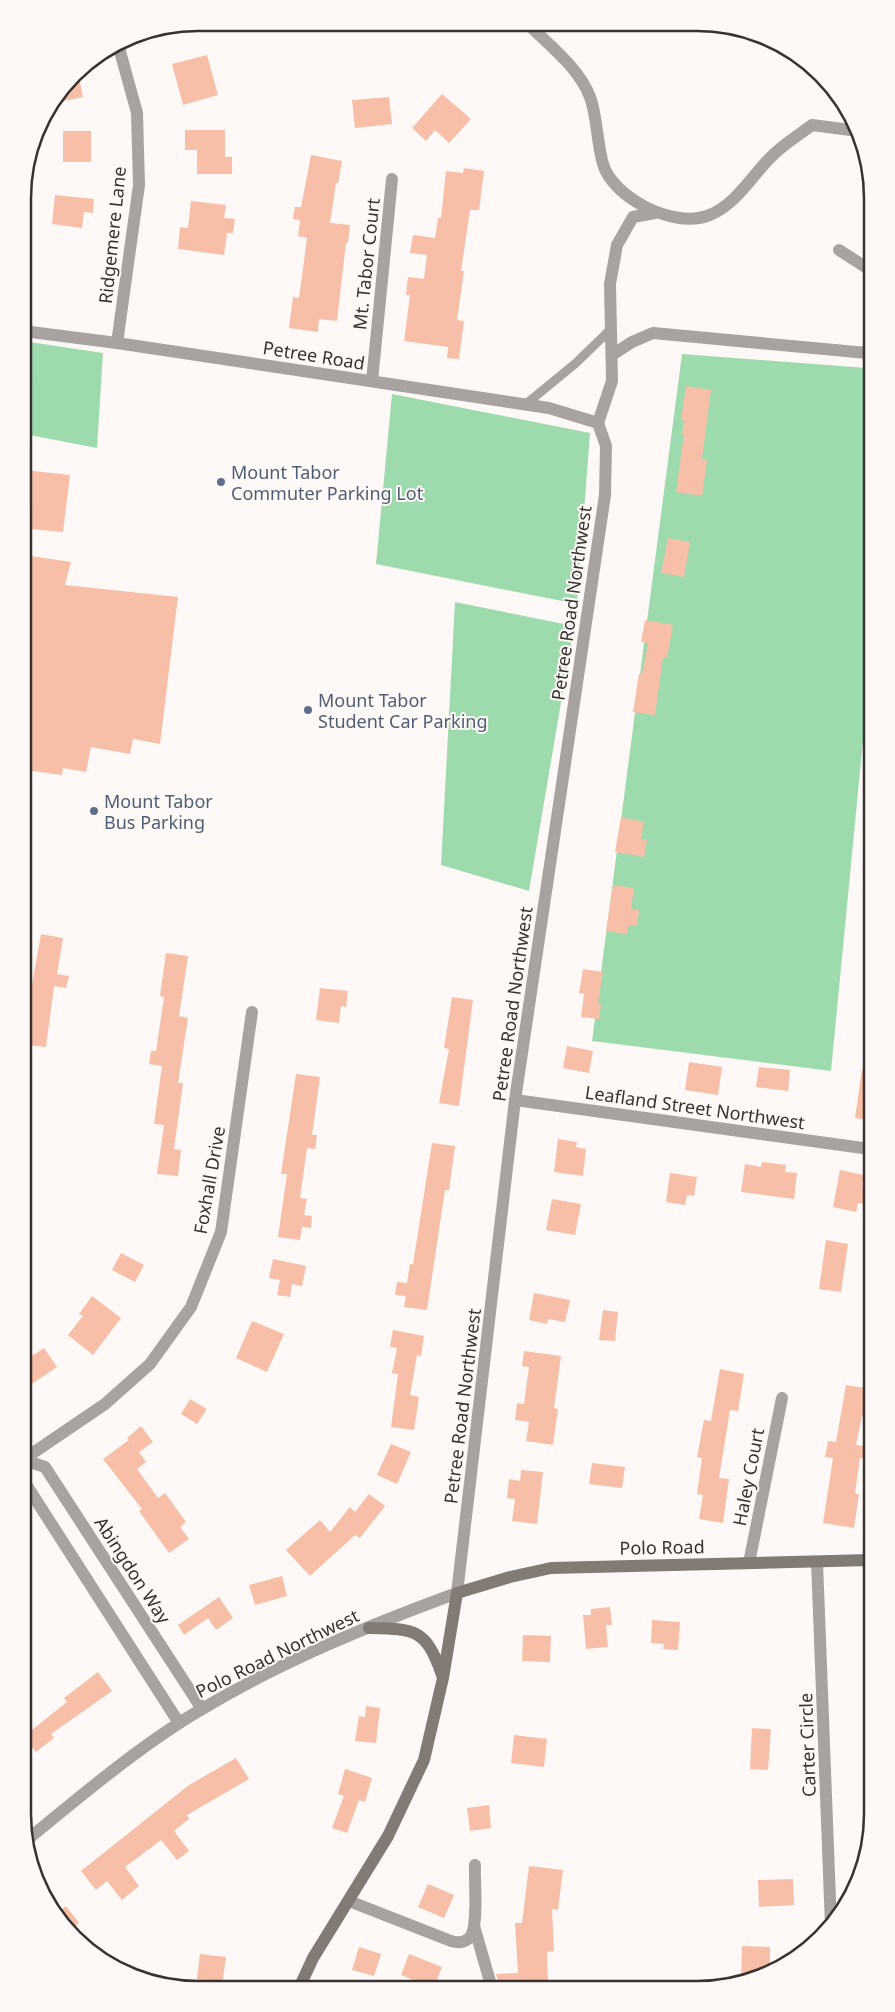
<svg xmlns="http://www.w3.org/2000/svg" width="895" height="2012" viewBox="0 0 895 2012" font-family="'Noto Sans',sans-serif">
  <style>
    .green { fill: #9ddbae }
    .building { fill: #f7bfa7 }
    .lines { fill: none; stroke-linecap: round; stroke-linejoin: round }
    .service { stroke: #a8a3a0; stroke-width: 9 }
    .minor { stroke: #a8a3a0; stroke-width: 12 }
    .tertiary { stroke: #a8a3a0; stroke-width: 12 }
    .secondary { stroke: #817a75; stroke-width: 12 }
    .service-dot { fill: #5c6f8a; stroke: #fef9f6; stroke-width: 2 }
    .labels { text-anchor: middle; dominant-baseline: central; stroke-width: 4; stroke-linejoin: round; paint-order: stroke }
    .street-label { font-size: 18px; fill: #383331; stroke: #fef9f6 }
    .service-label { font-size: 18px; fill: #4e5e75; stroke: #fef9f6; text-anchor: start }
    .rim { fill: none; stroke: #383331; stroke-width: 2.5 }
  </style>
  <rect width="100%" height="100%" fill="#fef9f6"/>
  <path class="green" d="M23,341L103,353L97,448L24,434Z
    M682,354L867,368L868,689L831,1071L592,1041Z
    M392,394L590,433L577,604L376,564Z
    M455,602L574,626L529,891L441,865Z"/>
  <path class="building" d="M207,55L218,95L183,105L172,64Z
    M78,72L83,97L54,103L65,89Z
    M442,94L471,119L449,143L435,130L426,141L412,128Z
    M389,97L392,124L355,128L352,100Z
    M185,130H225V157H232V174H197V150H185Z
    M63,131H91V162H63Z
    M311,155L342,161L338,184L336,183L330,223L350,225L348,243H346L337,321L319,319L318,332L289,328L293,297L299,298L307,238L298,236L300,220L293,219L295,207H301Z
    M464,168L484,171L479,210H470L461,271H464L457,320L464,321L459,359L447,358L448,347L404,341L410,295H406L408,277L424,279L427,255L410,253L413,235L435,238L438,218H441L446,171L463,173Z
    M55,195L94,199L93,213L84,212L82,228L52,224Z
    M191,201L226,205L224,218L235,219L233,233H227L224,255L178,249L180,227L188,228Z
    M686,386L711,390L702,459L707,460L702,496L676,492L684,434H682L684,420H681Z
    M24,470L70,475L63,532L31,529V523H24Z
    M668,538L690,542L684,577L661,573Z
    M24,555L71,562L65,585L178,597L160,744L133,739L130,754L91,747L86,772L63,768L62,775L25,770Z
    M645,620L673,625L667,658L663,657L655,715L633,712L639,674H642L648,643L641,642Z
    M621,817L644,822L641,839L647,840L644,857L615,852Z
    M613,885L634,888L631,909L639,910L637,926L629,925L627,934L606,931Z
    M41,934L63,938L57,974L69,976L66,988L54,986L46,1047L26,1045L28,1022H26V1001H29Z
    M166,953L188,956L179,1016L188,1018L178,1083H183L174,1149L181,1150L178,1176L157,1174L164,1125L154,1124L162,1066L149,1064L151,1051H156L164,997L160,996Z
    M583,969L603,972L598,1003L601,1004L599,1019L581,1017L584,994L579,993Z
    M320,988L348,991L346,1007L341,1006L339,1023L316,1020Z
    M452,997L473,1000L459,1106L439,1103L449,1049L444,1048Z
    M567,1046L593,1051L589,1073L563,1068Z
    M689,1062L722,1067L718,1095L685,1090Z
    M759,1067L790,1070L788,1091L756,1087Z
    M862,1069H870V1120L855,1118Z
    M296,1074L320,1077L312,1135H317L315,1149L307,1148L300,1198L307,1199L304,1215L312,1216L311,1228L302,1227L300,1240L278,1237L287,1174H281Z
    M558,1139L577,1142L576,1147L586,1149L583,1176L554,1172Z
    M432,1143L455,1146L449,1190H445L427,1310L404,1307L406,1296L395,1295L397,1282L407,1283L410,1264H413Z
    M762,1162L786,1165L785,1172L797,1173L794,1199L741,1192L745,1164L761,1167Z
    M840,1170L864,1175L862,1185L869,1186L866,1204L858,1203L856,1212L833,1207Z
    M670,1173L697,1177L694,1196L687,1195L685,1205L666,1202Z
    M552,1199L581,1204L575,1235L546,1230Z
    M826,1240L848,1244L841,1292L819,1289Z
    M121,1253L144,1265L135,1282L112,1270Z
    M273,1259L306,1266L302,1286L292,1284L290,1297L277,1295L280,1280L269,1278Z
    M534,1293L570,1300L565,1322L548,1319L547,1324L529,1320Z
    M92,1296L121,1318L93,1355L68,1335L83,1316L79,1314Z
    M603,1310L618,1312L615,1341L599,1340Z
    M252,1321L284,1334L267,1372L236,1358Z
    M393,1330L424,1336L421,1356L417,1355L410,1395L419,1397L414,1430L391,1427L398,1374L392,1373L397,1348L390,1347Z
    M44,1348L57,1367L27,1387V1359Z
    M524,1351L561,1356L554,1408L558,1409L553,1445L526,1441L529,1422L515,1420L517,1403L524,1404L529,1367L522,1366Z
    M720,1369L744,1374L738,1411L730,1410L719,1478L729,1479L723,1523L699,1519L703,1495L697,1494L702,1458L697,1457L704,1420L711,1421Z
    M846,1385L871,1389L868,1417L862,1416L856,1445L870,1447L869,1459L860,1458L855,1494H859L854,1528L823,1523L833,1458L825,1457L828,1441L836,1442Z
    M190,1399L207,1409L197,1424L181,1414Z
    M141,1426L153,1442L139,1452L146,1462L137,1469L158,1498L165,1493L186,1522L180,1527L189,1539L169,1553L139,1511L142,1509L103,1459L129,1440L127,1438Z
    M391,1444L411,1452L397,1484L377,1475Z
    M592,1463L625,1467L622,1488L589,1484Z
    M521,1470L543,1472L537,1524L512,1521L515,1499L507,1498L509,1479L520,1481Z
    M369,1494L385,1506L360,1538L355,1535L310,1576L286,1550L320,1520L330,1532L350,1507L355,1512Z
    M282,1576L287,1596L255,1605L249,1585Z
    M219,1597L233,1618L216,1630L208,1618L184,1635L178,1625Z
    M610,1607L612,1625H606L608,1647L586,1649L583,1615H591V1609Z
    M652,1620L680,1622L678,1650L663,1649L664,1644L651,1643Z
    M523,1635L551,1636L550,1662L522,1661Z
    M98,1672L112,1691L51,1734L54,1738L36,1752L28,1742V1733L67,1702L64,1698Z
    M366,1706L380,1708L376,1743L355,1741L359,1716L365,1717Z
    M752,1728L771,1729L768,1770L750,1769Z
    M514,1735L547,1739L544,1767L511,1763Z
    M236,1758L249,1779L187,1815L189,1819L174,1831L189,1851L177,1860L161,1840L125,1867L139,1886L122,1900L107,1881L96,1890L81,1871L189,1785Z
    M345,1769L372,1778L365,1802L359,1800L347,1833L332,1828L344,1796L338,1794Z
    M489,1805L491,1828L470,1831L467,1808Z
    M529,1866L563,1870L558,1910L552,1909L554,1951L547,1952L548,1984L499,1985L496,1974L518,1973L515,1923H522Z
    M793,1879L794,1905L759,1907L758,1880Z
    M428,1884L454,1895L444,1918L418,1907Z
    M66,1906L79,1923L69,1931L55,1915Z
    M742,1946L770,1947V1971L741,1983Z
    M359,1947L381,1954L374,1976L352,1970Z
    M200,1954L226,1957L222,1986H196Z
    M409,1954L442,1967L435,1985H426L401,1975Z"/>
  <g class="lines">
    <path class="service" d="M526,404L576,363L611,329"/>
    <path class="minor" d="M529,25C550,46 579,68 590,97C597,115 597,144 603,164C613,198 673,228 707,216C735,206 750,178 770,158C782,145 799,135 812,125L858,131
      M839,250L867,268
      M117,343L139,185L137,113L118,44
      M612,355L632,342L653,333L867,353
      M372,381L392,179
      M598,423L612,381L610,284L617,245L633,217L655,213
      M515,1100L870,1149
      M27,1457L105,1404L150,1364L191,1307L221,1232L252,1012
      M27,1461L45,1467L202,1709
      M27,1486L179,1723
      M817,1562L831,1926
      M749,1563L782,1398
      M349,1901L451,1941C458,1943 465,1943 470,1937C479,1927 474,1880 475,1865
      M474,1926L491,1985"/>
    <path class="tertiary" d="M23,331L117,343L549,408L598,423L606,446L605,495L515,1100L457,1593C370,1625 282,1661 202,1709C142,1744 82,1795 28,1839"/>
    <path class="secondary" d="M369,1628C416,1629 426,1629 442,1675
      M300,1986L313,1958L388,1836L424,1760L443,1678L457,1593L510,1577L551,1568L871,1560"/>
  </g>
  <g class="service-dot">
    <circle cx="221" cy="482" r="5"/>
    <circle cx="308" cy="710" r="5"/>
    <circle cx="94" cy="811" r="5"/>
  </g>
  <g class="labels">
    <g class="street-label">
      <text transform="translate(112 235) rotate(-84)">Ridgemere Lane</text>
      <text transform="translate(366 264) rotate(-84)">Mt. Tabor Court</text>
      <text transform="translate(314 355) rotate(9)">Petree Road</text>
      <text transform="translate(571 603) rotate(-82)">Petree Road Northwest</text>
      <text transform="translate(512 1004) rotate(-82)">Petree Road Northwest</text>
      <text transform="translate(695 1107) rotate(8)">Leafland Street Northwest</text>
      <text transform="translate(209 1180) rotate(-80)">Foxhall Drive</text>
      <text transform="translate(462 1406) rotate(-83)">Petree Road Northwest</text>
      <text transform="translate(748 1477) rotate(-79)">Haley Court</text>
      <text transform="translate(662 1547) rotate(-1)">Polo Road</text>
      <text transform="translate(133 1570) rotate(57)">Abingdon Way</text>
      <text transform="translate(277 1653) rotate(-26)">Polo Road Northwest</text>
      <text transform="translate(807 1745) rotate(-92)">Carter Circle</text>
    </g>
    <g class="service-label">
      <text x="231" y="472">Mount Tabor<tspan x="231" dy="21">Commuter Parking Lot</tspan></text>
      <text x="318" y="700">Mount Tabor<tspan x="318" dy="21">Student Car Parking</tspan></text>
      <text x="104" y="801">Mount Tabor<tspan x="104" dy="21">Bus Parking</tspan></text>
    </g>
  </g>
  <path d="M0 0H895V2012H0ZM198 31H697A167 167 0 0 1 864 198V1814A167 167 0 0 1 697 1981H198A167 167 0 0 1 31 1814V198A167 167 0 0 1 198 31Z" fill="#fef9f6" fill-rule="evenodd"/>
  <path class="rim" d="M198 31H697A167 167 0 0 1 864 198V1814A167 167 0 0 1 697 1981H198A167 167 0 0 1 31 1814V198A167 167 0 0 1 198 31Z"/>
</svg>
